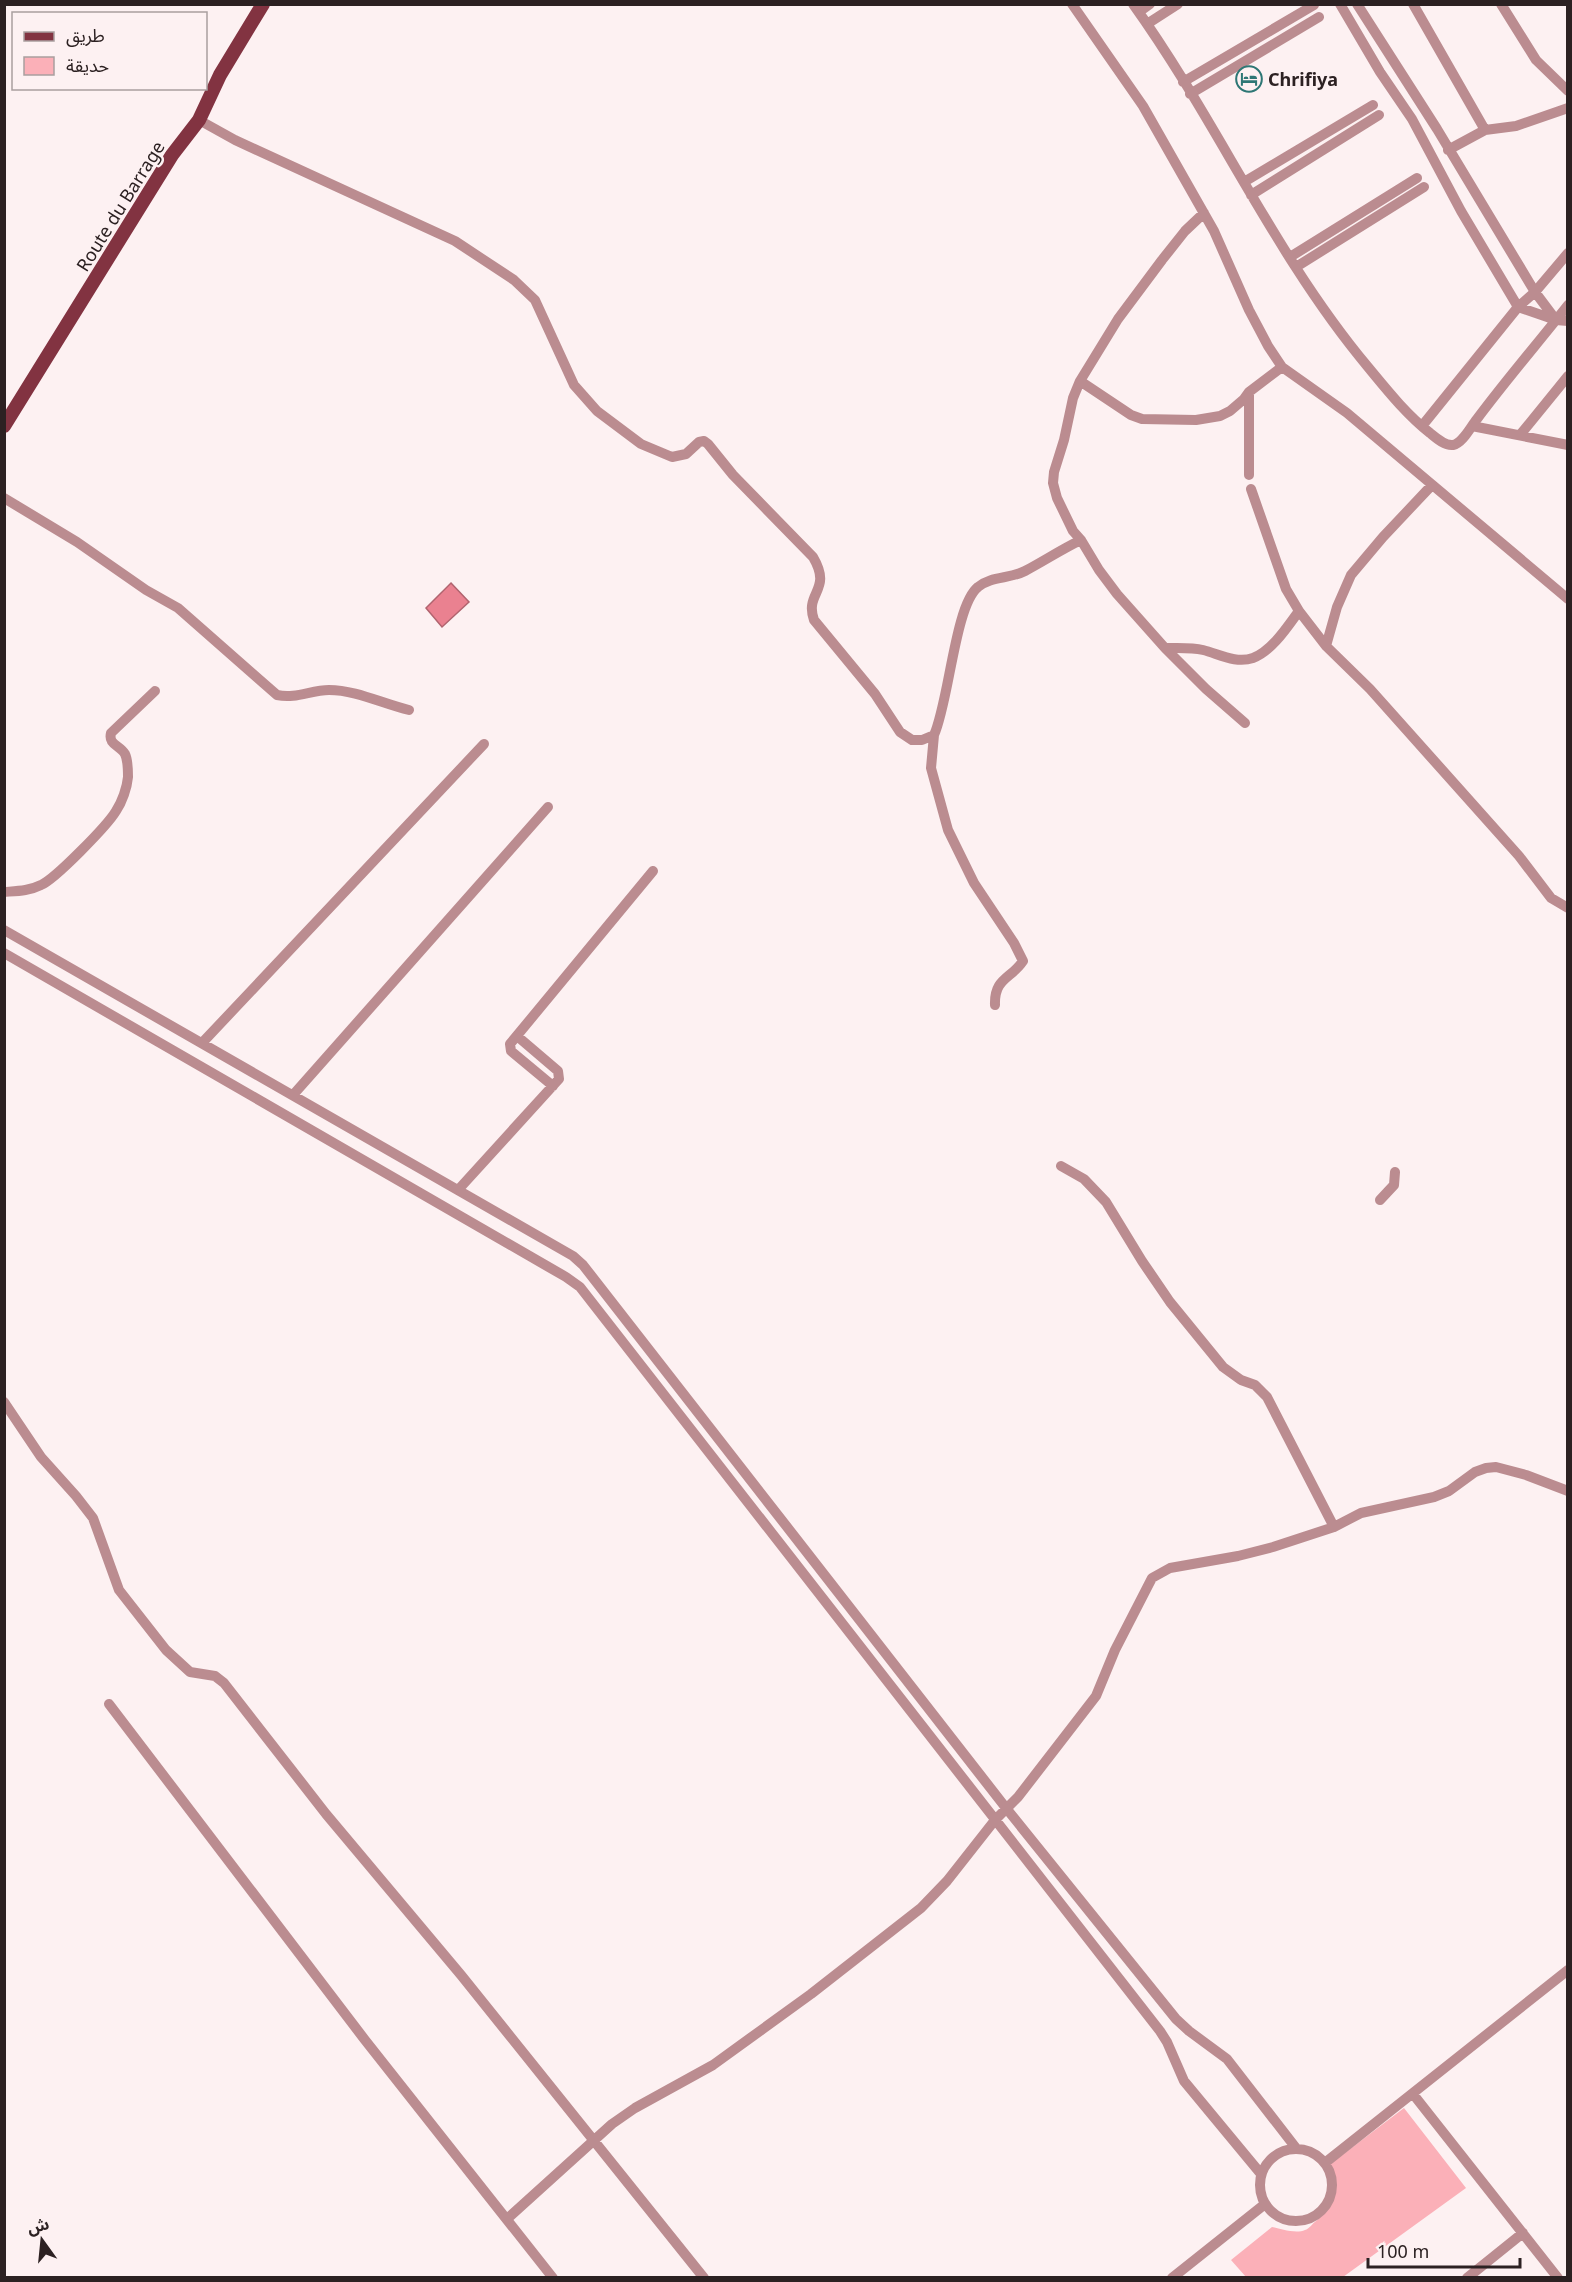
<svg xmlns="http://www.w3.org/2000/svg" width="1572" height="2282" viewBox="0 0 1572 2282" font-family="'Noto Sans','Noto Sans Arabic',sans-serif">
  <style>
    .green { fill: #fbb0b8 }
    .water { fill: #ea8190; stroke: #b1646f; stroke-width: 1.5 }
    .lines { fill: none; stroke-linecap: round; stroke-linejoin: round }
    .minor { stroke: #bb8c90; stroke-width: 10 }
    .major { stroke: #823341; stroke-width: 14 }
    .labels { text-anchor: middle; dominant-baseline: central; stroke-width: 5; stroke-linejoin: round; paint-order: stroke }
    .poi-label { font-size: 18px; font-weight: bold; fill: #2c2122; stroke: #fdf1f2; text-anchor: start }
    .street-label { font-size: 18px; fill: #2c2122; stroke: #fdf1f2 }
  </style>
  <rect width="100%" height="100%" fill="#fdf1f2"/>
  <path class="green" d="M1404,2108L1466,2188L1343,2277H1246L1231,2260L1272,2227C1281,2229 1296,2234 1305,2230C1309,2229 1313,2223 1316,2221C1336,2205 1336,2187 1329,2165Z"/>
  <path class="water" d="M451,583L469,602L442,627L426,608Z"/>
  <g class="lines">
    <path class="minor" d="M1072,4L1143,106L1214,231L1249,310L1268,346L1282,367L1347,413L1568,599
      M1133,4C1217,121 1275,256 1368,367C1387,390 1406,414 1430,433C1436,438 1445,446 1453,445C1463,443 1471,426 1477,419C1506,380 1538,343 1568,305
      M1340,4L1380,72L1412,119L1461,211L1518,307L1556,320L1568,321
      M1357,4L1437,129L1535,292L1556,320
      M1413,4L1485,130
      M1501,4L1536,60L1568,91
      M1139,12L1150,4
      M1147,24L1178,4
      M1183,82L1314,5
      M1190,94L1319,17
      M199,120L235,140L455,241L514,280L535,300L574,385L597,411L641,444L672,457L686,454L699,442L704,441L708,444L733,475L813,557C833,591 804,592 814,620L875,694L900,732L912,740H922L934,735C949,702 955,605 978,587C991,576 1010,579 1025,571C1044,561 1062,549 1081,540
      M1448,150L1485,130L1516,126L1568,108
      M1244,182L1373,105
      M1251,195L1379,115
      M1204,213L1185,231L1162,260L1118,319L1080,381L1073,398L1064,440L1054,472L1053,483L1057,498L1073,531L1081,540L1099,570L1117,594L1165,648C1177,648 1191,647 1203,650C1219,654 1236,664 1253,658C1272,651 1288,626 1299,611
      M1290,257L1417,178
      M1296,267L1424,187
      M1080,381L1131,415L1142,419L1196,420L1220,416L1230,411L1244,399L1249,392L1282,367
      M1422,426L1518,307L1535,292L1568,253
      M1472,426L1568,445
      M1520,435L1568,376
      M1249,475V392
      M1251,489L1286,589L1299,611L1326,646L1370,689L1519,856L1551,898L1568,908
      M4,498L77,542L146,590L178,608L277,695C296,699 311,690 329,690C356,690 383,704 409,710
      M1326,646L1337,607L1351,575L1383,537L1432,485
      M1165,648L1206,689L1245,723
      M934,735L931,768L948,830L974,883L1014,943L1023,961C1011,979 994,978 995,1005
      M4,892C17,891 29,891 41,885C55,879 107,826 116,811C122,802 127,788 128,777C128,770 128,760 125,754C120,745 108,745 111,733L155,691
      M4,930L573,1256L583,1265L1006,1808L1176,2019L1189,2031L1227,2059L1296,2148
      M4,953L566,1277L580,1287L1160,2031L1167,2042L1184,2081L1261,2174
      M202,1043L484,744
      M553,1086L511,1051L510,1044L653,871
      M293,1095L548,807
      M1061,1166L1084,1179L1106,1202L1142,1261L1170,1302L1223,1367L1241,1380L1255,1385L1267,1397L1334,1527
      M458,1190L559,1079L558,1071L517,1036
      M1380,1200L1394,1185L1395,1172
      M4,1402L41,1457L76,1496L93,1518L119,1590L166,1650L190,1672L215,1676L224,1683L326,1814L461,1975L704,2278
      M109,1704L365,2040L553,2278
      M1413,2094L1558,2278
      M1260 2185a36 36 0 1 1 72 0a36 36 0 1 1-72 0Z
      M1326,2162L1568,1970
      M507,2219L612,2124L635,2108L713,2065L811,1994L921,1908L947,1881L995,1820L1018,1797L1096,1696L1115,1650L1152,1578L1170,1568L1238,1556L1273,1547L1334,1527L1361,1513L1434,1497L1449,1491L1475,1472L1486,1468L1496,1467L1526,1475L1568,1491
      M1172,2278L1265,2204
      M1467,2278L1523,2233"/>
    <path class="major" d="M4,426L172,155L199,120L220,75L263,4"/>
  </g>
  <defs>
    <g id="hotel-ring" transform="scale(1.35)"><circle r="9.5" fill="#fdf1f2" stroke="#2e7775" stroke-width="1.5"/><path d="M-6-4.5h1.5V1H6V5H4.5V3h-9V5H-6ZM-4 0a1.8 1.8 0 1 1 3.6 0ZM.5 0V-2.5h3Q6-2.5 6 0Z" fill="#2e7775"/></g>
  </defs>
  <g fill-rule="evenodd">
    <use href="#hotel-ring" x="1249" y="79"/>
  </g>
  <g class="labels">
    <g class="poi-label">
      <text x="1268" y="79">Chrifiya</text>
    </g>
    <g class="street-label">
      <text transform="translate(120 206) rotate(-58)">Route du Barrage</text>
    </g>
  </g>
  <rect width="1572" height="2282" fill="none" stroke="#2c2122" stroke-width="12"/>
  <rect x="12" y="12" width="195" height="78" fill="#fdf1f2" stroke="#a99e9f" stroke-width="1.5"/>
  <rect x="24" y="32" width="30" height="9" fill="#823341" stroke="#a99e9f" stroke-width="1.5"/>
  <text x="66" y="42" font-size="18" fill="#2c2122">طريق</text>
  <rect x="24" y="57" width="30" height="18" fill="#fbb0b8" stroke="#a99e9f" stroke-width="1.5"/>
  <text x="66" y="72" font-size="18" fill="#2c2122">حديقة</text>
  <g transform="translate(42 2240) rotate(345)" stroke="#fdf1f2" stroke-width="4.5" paint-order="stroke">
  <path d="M0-4.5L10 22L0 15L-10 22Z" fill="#2c2122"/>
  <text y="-9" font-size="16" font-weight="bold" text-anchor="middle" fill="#2c2122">ش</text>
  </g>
  <path d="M1368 2258v9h152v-9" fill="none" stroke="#2c2122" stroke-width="3"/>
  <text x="1377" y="2258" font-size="18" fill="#2c2122" stroke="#fdf1f2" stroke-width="4.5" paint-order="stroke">100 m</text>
</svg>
